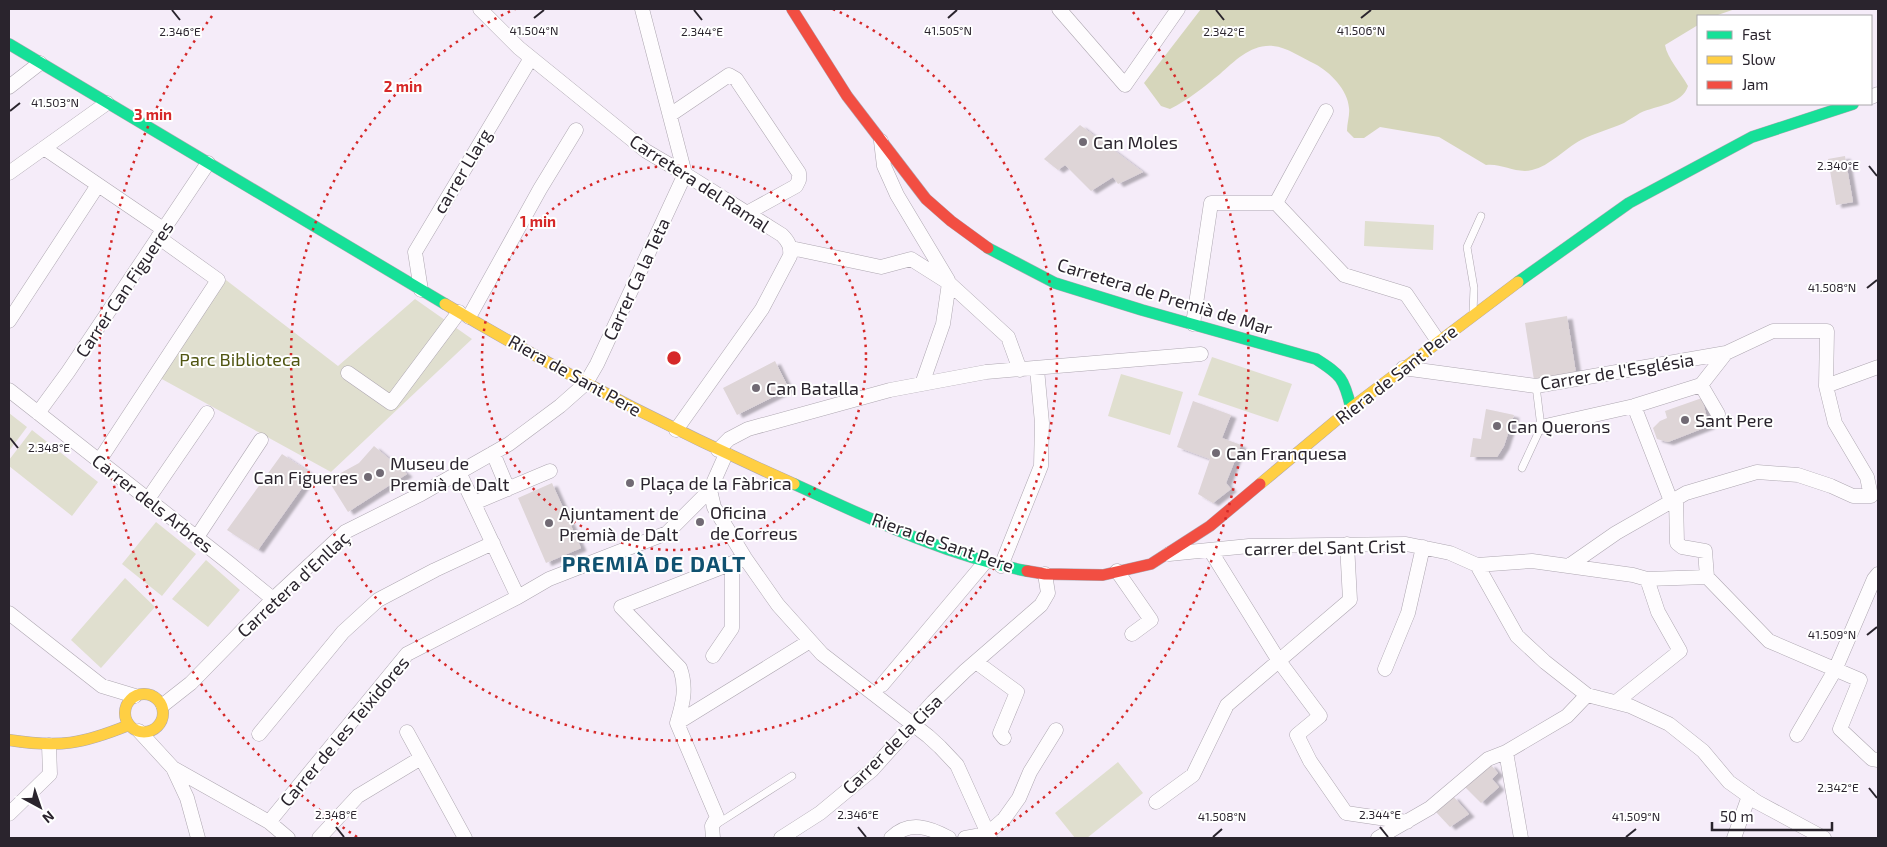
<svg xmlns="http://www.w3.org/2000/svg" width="1887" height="847" viewBox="0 0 1887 847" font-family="'Exo 2',sans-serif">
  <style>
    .green { fill: #e0dfcf }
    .forest { fill: #d6d6bb }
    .building { fill: #ded5d7; filter: url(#shadow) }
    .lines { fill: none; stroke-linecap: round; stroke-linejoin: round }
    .lane-casing { stroke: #aea7b1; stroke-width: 8 }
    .street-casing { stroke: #aea7b1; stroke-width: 15 }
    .fast-casing { stroke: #aea7b1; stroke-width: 12 }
    .slow-casing { stroke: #aea7b1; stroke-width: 12 }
    .jam-casing { stroke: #aea7b1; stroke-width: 12 }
    .lane { stroke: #fefcfe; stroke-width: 7 }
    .street { stroke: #fefcfe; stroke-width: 14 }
    .fast { stroke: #16e098; stroke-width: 11 }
    .slow { stroke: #ffcf43; stroke-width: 11 }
    .jam { stroke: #f24e42; stroke-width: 11 }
    .ticks { fill: none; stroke: #2a242d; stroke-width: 2 }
    .ring { fill: none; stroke: #d62828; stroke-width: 2.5; stroke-dasharray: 2.5 5 }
    .poi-dot { fill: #716a74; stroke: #fff; stroke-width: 2 }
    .labels { text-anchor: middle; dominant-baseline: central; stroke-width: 4; stroke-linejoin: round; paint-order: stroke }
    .poi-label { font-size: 18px; fill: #2a242d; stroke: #fff; text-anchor: start }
    .street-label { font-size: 18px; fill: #2a242d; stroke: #fff }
    .park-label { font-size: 18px; fill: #505511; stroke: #fff }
    .district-label { font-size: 22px; font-weight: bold; letter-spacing: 1px; fill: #105170; stroke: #fff }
    .ticks-label { font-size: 12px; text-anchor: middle; fill: #2a242d; stroke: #fff; stroke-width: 4; stroke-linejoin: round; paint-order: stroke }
    .centre { fill: #d62828; stroke: #fff; stroke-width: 2.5 }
    .ring-label { font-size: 15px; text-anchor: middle; font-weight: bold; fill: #d62828; stroke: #fff; stroke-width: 4; stroke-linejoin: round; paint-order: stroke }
  </style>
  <defs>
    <filter id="shadow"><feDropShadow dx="5.5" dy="3" stdDeviation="1" flood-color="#0004"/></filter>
  </defs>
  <rect width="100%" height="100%" fill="#f5ecf9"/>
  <path class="green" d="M1365,221L1434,225L1433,250L1364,246Z
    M226,280L338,366L415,299L472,339L331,472L160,378Z
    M1212,357L1292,384L1278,422L1198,395Z
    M1121,374L1183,392L1170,435L1108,416Z
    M9,413L27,427L9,451Z
    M32,430L98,482L72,516L9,466V460Z
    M156,522L196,554L162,596L122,564Z
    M206,560L240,590L208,627L172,599Z
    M125,578L155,607L101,668L71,640Z
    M1118,762L1143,793L1087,838H1075L1055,813Z"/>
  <path class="forest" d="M1201,9H1735L1715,16H1698V25L1665,45C1667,58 1681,73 1688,86C1682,105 1657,105 1640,113C1635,116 1629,120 1624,123C1610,129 1595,133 1581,140C1564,149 1550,166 1532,170C1516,174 1502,163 1486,165L1439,137L1380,127L1364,138H1354L1347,131C1347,123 1350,115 1349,108C1348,90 1330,72 1315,64C1302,58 1287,47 1273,46C1251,44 1235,61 1220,74C1204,87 1188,100 1170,109L1161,106L1144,83Z"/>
  <path class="building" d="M1080,125L1143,172L1118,184L1113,177L1091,191L1065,165L1058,170L1044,159Z
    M1845,156L1853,202L1836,205L1828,159Z
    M1567,316L1576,373L1534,380L1525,323Z
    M775,361L789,389L737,415L723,388Z
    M1702,398L1709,426L1668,442L1657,439L1653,428L1660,421L1667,418L1665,411Z
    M1193,401L1231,415L1222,438L1241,445L1226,483L1231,489L1213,503L1198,494L1210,459L1177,447Z
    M1486,409L1514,415L1504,446L1497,457H1470L1473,438L1481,439Z
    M374,446L407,474L348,512L328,480L359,463Z
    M282,454L312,474L258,550L227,530Z
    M552,483L581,548L546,563L518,498Z
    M1490,764L1498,773L1492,779L1499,787L1481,803L1465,787Z
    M1453,796L1469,814L1450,827L1435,811Z"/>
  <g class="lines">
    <g class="lane-casing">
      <path id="lane" d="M1473,312L1474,288L1467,247L1481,216
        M1522,468L1541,427L1536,386
        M717,824L792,776"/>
    </g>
    <g class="street-casing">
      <path id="street" d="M480,9L519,48L646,151L685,174L782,235C789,242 791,247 790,256L762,309L676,430
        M642,9L685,174
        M1059,9L1125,85L1178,9
        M9,87L40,63
        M1871,97L1878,94
        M670,115L729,75L736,79L799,173V180L796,186L747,213
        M881,141L884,166L897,195L948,280
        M44,148L163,229
        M9,173L107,103
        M1276,203L1344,275L1406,294L1438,341
        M1276,203L1326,111
        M791,248L881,267L911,259L949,283L1008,337L1020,370
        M421,290L415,252L531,58
        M469,317L540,189L576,130
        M9,321L98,185
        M1193,324L1211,203H1276
        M1403,368L1536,386L1726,353L1773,331H1827L1826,386
        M348,373L391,403L459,312
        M922,384L943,324L949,283
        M1701,385L1718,414
        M9,390L229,563L273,599
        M1634,406L1671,501
        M38,413L68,372L208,163
        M1541,427L1634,406L1701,385L1726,353
        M718,450L729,439L748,429L890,390L986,372L1201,354
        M493,453L508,489
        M726,454L710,490L714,507L745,558L778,605L822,654L928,736L940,747L957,765L990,838
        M99,461L218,280L158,237
        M459,472L518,597
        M1676,498L1677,543L1682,547L1705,551L1707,577
        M148,499L207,413
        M474,503L550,471
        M197,537L261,440
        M1210,550L1279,661L1320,716L1297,735L1310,761L1346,813L1407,822
        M1169,554L1249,546L1406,544L1450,553L1477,565L1532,561L1633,575L1647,579L1707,577L1769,641L1860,680L1840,729L1872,759L1878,760
        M1477,565L1517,636L1545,662L1587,695L1630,706L1669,724L1703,751L1729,782L1757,802L1824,838
        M1570,565L1616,533L1686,493L1757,472L1798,475L1831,486L1853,496H1871L1867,477L1835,423L1826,386L1878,367
        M1001,566L1041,466L1042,423L1037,369
        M1117,571L1151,620L1132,634
        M9,613L102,686L135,696
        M713,656L732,628V563
        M976,662L1017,692L1000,733L1004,738
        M1385,669L1408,613L1423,547
        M882,685L986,561
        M1616,702L1680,651L1658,612L1647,579
        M163,705L191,683L273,599L345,532L421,494L509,444L560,406L586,383L597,364L685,174
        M677,723L810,641
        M139,731L173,768L269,822L288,838
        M407,732L465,838
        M259,734L343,632L378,600L435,570L493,543
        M1797,735L1835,670L1874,579L1878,574
        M173,768L187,798L198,838
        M1156,802L1193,775L1227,705L1350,600L1347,544
        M9,814L50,774L49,745
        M269,822L407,654L518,597L549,579L667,533L710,490
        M319,838L358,796L421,758
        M713,838L712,826L717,817L677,723C683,703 687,688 680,668L621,607L745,558
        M781,838L820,813L872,770L933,702L965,671L1041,605L1048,593L1045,574
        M891,838C909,820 929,827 949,838
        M965,838L987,834L1004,819L1019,798L1030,772L1056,730
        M1378,838L1430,808L1488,759L1506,752
        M1521,838L1506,752L1567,716L1587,695
        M1734,838L1749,796"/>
    </g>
    <g class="fast-casing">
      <path id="fast" d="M9,44L445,304
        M988,248L1055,283L1142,310L1316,359C1341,375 1344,378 1351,408
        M1518,282L1629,203L1752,137L1853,104
        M794,484C869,518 946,556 1027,571"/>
    </g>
    <g class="slow-casing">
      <path id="slow" d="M445,304C558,371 674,431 794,484
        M1260,484L1351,408L1518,282
        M125 713a19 19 0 1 1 38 0a19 19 0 1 1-38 0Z
        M9,740C60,748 82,744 129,725"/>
    </g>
    <g class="jam-casing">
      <path id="jam" d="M792,9L847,96L926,199L951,221L988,248
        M1027,571L1045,574L1103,575L1151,564L1210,526L1260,484"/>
    </g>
    <use href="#lane" class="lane"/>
    <use href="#street" class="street"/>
    <use href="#fast" class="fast"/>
    <use href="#slow" class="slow"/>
    <use href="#jam" class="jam"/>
  </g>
  <path class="ticks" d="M172,10L180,20M694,10L702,20M1216,10L1224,20M534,18L544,10M948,18L957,10M1361,18L1371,10M10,111L20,103M1869,166L1877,176M1867,288L1877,280M10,438L18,448M1867,635L1877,627M1869,788L1877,798M336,827L344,837M858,827L866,837M1380,827L1388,837M1213,837L1222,829M1626,837L1636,829"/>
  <g class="ring">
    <circle cx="674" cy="358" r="192"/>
    <path d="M833 9A383 383 0 1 1 515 9"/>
    <path d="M357 837A575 575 0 0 1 215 12M1133 12A575 575 0 0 1 991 837"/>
  </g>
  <g class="poi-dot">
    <circle cx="1083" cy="142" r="5"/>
    <circle cx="756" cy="388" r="5"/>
    <circle cx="1685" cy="420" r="5"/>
    <circle cx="1497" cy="426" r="5"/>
    <circle cx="1216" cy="453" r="5"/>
    <circle cx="380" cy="473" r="5"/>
    <circle cx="368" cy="477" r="5"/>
    <circle cx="630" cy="483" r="5"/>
    <circle cx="700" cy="522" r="5"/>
    <circle cx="549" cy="523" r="5"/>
  </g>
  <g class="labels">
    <g class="poi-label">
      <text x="1093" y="142">Can Moles</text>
      <text x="766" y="388">Can Batalla</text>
      <text x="1695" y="420">Sant Pere</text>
      <text x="1507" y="426">Can Querons</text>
      <text x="1226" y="453">Can Franquesa</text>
      <text x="390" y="463">Museu de<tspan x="390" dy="21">Premià de Dalt</tspan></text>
      <text x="358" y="477" text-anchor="end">Can Figueres</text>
      <text x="640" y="483">Plaça de la Fàbrica</text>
      <text x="710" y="512">Oficina<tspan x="710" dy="21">de Correus</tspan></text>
      <text x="559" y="513">Ajuntament de<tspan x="559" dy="21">Premià de Dalt</tspan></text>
    </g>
    <g class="street-label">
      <text transform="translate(462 171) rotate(-59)">carrer Llarg</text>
      <text transform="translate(700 183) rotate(33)">Carretera del Ramal</text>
      <text transform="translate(636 279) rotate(-65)">Carrer Ca la Teta</text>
      <text transform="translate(124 289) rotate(-56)">Carrer Can Figueres</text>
      <text transform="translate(1165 296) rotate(17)">Carretera de Premià de Mar</text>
      <text transform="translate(1617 371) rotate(-9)">Carrer de l'Església</text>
      <text transform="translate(1396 374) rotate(-38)">Riera de Sant Pere</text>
      <text transform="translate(575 375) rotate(29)">Riera de Sant Pere</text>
      <text transform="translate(153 503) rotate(38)">Carrer dels Arbres</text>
      <text transform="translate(943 542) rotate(19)">Riera de Sant Pere</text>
      <text transform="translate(1325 547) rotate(-1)">carrer del Sant Crist</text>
      <text transform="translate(293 584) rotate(-43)">Carretera d'Enllaç</text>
      <text transform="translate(344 731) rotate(-50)">Carrer de les Teixidores</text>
      <text transform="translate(892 744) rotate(-45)">Carrer de la Cisa</text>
    </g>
    <g class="park-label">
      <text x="240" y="359">Parc Biblioteca</text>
    </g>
    <g class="district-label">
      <text x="654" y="563">PREMIÀ DE DALT</text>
    </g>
  </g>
  <g class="ticks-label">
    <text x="534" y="35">41.504°N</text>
    <text x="948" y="35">41.505°N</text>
    <text x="1361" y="35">41.506°N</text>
    <text x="180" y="36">2.346°E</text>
    <text x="702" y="36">2.344°E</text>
    <text x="1224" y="36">2.342°E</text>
    <text x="55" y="107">41.503°N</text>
    <text x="1838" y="170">2.340°E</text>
    <text x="1832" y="292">41.508°N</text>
    <text x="49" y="452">2.348°E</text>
    <text x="1832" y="639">41.509°N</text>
    <text x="1838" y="792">2.342°E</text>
    <text x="336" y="819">2.348°E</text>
    <text x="858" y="819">2.346°E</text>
    <text x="1380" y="819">2.344°E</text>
    <text x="1222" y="821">41.508°N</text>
    <text x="1636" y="821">41.509°N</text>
  </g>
  <circle cx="674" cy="358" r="8" class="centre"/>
  <g class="ring-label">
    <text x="403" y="92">2 min</text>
    <text x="153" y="120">3 min</text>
    <text x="538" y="227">1 min</text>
  </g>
  <rect width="1887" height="847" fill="none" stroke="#2a242d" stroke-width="20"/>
  <rect x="1697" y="15" width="175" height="90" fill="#ffffff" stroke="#aaa7ab"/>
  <rect x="1707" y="31" width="25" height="8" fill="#16e098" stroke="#aaa7ab"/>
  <text x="1742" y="40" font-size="15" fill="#2a242d">Fast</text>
  <rect x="1707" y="56" width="25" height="8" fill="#ffcf43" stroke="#aaa7ab"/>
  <text x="1742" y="65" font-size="15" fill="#2a242d">Slow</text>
  <rect x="1707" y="81" width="25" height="8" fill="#f24e42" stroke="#aaa7ab"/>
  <text x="1742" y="90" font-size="15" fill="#2a242d">Jam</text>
  <g transform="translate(40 807) rotate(140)" stroke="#ffffff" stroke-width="4" paint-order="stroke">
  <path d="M0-4L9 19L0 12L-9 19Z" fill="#2a242d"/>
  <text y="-8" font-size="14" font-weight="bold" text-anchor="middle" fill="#2a242d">N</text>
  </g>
  <path d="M1712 822v8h120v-8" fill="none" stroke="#2a242d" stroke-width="2.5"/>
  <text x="1720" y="822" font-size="15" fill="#2a242d" stroke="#ffffff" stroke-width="4" paint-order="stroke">50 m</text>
</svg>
